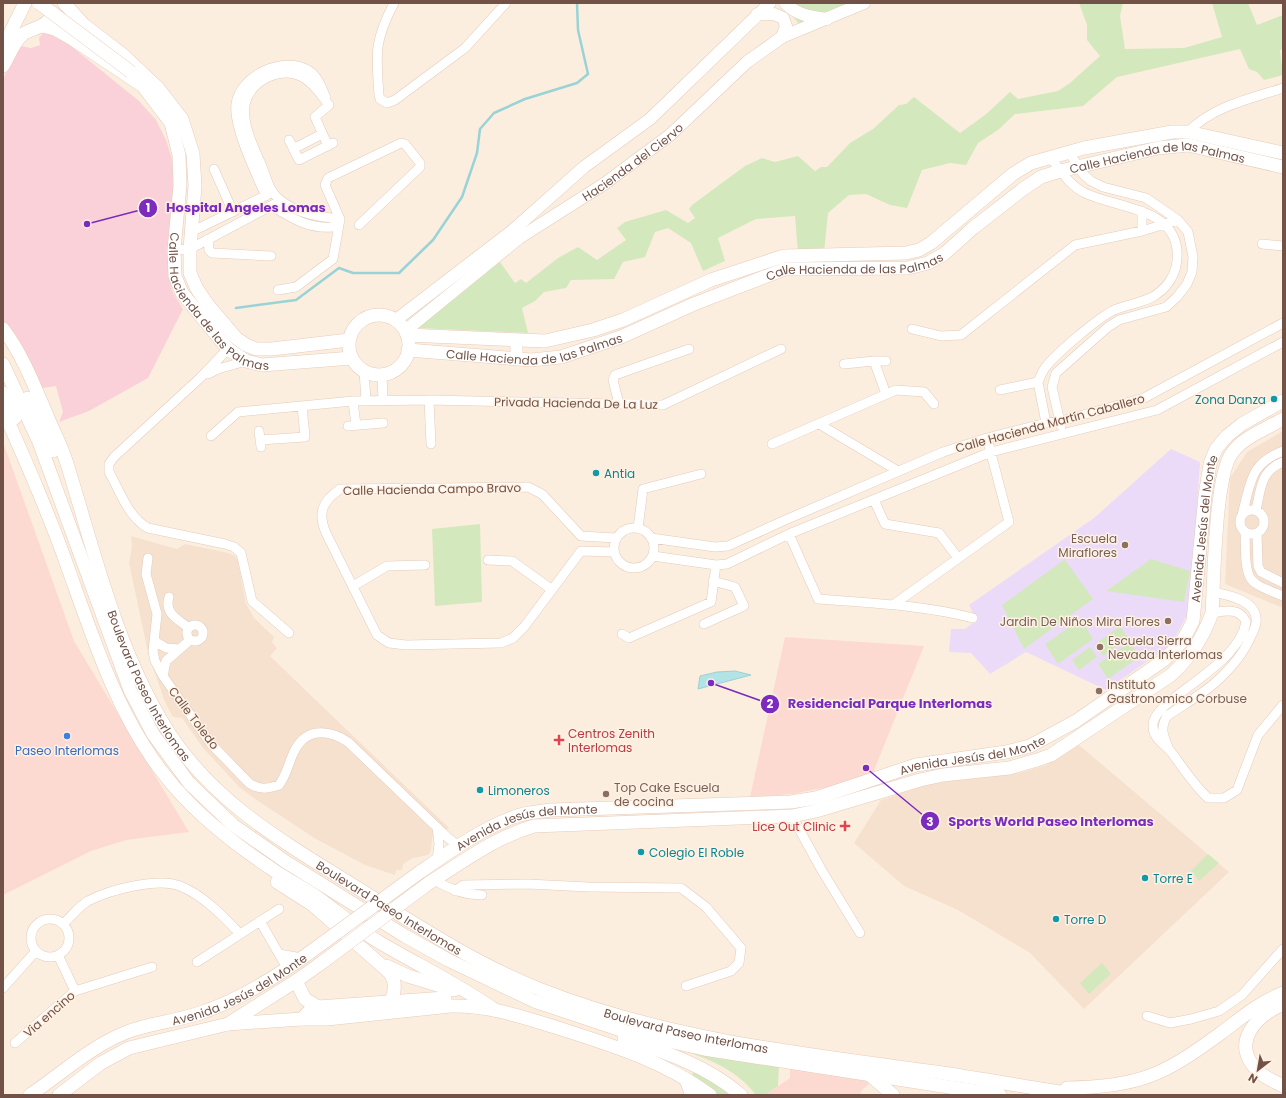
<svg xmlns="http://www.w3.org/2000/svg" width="1286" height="1098" viewBox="0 0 1286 1098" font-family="Poppins,sans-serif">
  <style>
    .residential { fill: #f6e1cf }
    .commercial { fill: #fddad1 }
    .education { fill: #ebdbf8 }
    .medical { fill: #fad1d9 }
    .green { fill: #d3e9bd }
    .water { fill: #b3e3e5; stroke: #99d3d7 }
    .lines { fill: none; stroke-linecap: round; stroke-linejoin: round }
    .stream { stroke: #99d3d7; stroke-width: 2.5 }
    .minor-casing { stroke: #e2cbbd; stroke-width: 10 }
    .tertiary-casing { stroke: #e2cbbd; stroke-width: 13 }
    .secondary-casing { stroke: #e7cbba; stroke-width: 14 }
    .minor { stroke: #fff; stroke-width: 9 }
    .tertiary { stroke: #fff; stroke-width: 12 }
    .secondary { stroke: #fff; stroke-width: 13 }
    .secondary-bridge-casing { stroke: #e7cbba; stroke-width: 14; stroke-linecap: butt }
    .secondary-bridge { stroke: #fff; stroke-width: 13 }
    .culture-dot { fill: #0f9aa8; stroke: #fff2e4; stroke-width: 1.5 }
    .education-dot { fill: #8d6e63; stroke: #fff2e4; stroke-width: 1.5 }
    .shop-dot { fill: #3f7fe0; stroke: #fff2e4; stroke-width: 1.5 }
    .health-dot { fill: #e0444e; stroke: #fff2e4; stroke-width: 1.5 }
    .labels { text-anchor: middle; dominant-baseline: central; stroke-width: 3; stroke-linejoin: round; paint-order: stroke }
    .street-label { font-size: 12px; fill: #725246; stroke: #fff2e4 }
    .culture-label { font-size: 12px; fill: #0d838f; stroke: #fff2e4; text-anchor: start }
    .education-label { font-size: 12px; fill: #785e54; stroke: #fff2e4; text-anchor: start }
    .health-label { font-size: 12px; fill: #be3a42; stroke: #fff2e4; text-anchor: start }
    .shop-label { font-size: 12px; fill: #366cbe; stroke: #fff2e4 }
    .leader { fill: none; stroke: #7b2cbf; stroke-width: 1.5 }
    .callout-dot { fill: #7b2cbf; stroke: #fff2e4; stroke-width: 1.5 }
    .mark-label { font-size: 12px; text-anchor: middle; font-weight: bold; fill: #fff }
    .callout-label { font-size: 13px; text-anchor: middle; font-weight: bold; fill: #7b2cbf; stroke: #fff2e4; stroke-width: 3; stroke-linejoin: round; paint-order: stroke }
  </style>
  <rect width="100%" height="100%" fill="#fceede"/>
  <path class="residential" d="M1283,431V608L1225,584L1230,478L1247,452Z
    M131,536L177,549L185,544L229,553L235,556L238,561L246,604L254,618L274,637L272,642L277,648L270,656L449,828L432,838L431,850L428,855L413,858L403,864L402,870H396L395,875L365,865L316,839L255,799L239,787L203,748L182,718L173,717L165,702L148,653L129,563L132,547Z
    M1079,745L1229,872L1084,1009L1030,953L958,910L904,886L854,843L881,800L935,782L1020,773L1046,765Z"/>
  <path class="commercial" d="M3,442L74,641L189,832L126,840L91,851L3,895Z
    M785,637L924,646L873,773L833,786L793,794L750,797Z
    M790,1062L865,1079L870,1083L862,1090L860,1095H765L790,1078Z"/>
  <path class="education" d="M1171,449L1200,462L1193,571L1188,613L1172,644L1106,690L1026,652L990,674L971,653L949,652L951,629H965L973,623L975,617L969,605L1094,518Z"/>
  <path class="medical" d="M47,32L56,34L139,101L156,120L166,140L172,159L174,190L169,235V279L173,293L183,309L148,378L89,411L59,422L63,412L56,386L42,388L3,321V80L9,64L21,46L31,48L40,45L39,38L43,33Z"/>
  <path class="green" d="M782,3H850L800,25Z
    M1079,3H1123L1120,16L1125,49L1184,48L1222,37L1212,3H1248L1257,25L1283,15V49L1280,50L1283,75L1264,80L1257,72L1249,69L1240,49L1117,77L1083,106L1015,114L998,130L978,143L966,165L950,163L922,170L907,208L890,205L866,194L849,195L828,213L824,253H798L795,216L756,219L718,238L725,261L703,271L691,243L668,228L655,232L645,257L623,262L614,279L571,280L566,288L544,292L535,301L522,308L528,333L417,328L500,262L515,283L521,279L526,283L558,258L578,247L597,260L626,240L617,228L625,222L666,210L688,223L695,218L689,209L692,205L745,166L762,158L775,162L798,156L815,171L821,167H827L850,143L873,129L899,105L906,104L914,97L960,133L985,115L1010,92L1018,99L1058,91L1070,83L1100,56L1087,40V25Z
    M480,524L482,602L435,606L432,529Z
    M1063,557L1093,599L1024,649L1002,605L1064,560Z
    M1151,559L1190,571L1184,602L1106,591Z
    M1081,619L1093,639L1058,664L1045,644Z
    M1120,626L1128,638L1103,656L1095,644Z
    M1130,642L1139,657L1108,679L1098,664Z
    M1090,647L1097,657L1079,670L1072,660Z
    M1208,854L1219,863L1199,881L1191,871Z
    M1102,963L1111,974L1089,994L1080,983Z
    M668,1046L779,1065L778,1086L765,1095H756C734,1066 701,1056 668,1046Z
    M693,1069L741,1095H715L692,1077Z"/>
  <path class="water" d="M735,671L751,675L698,689L700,676L717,672Z"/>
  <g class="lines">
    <path class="stream" d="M236,308L296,300L339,268L353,273H399L433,240L462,197L477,153L480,129L494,113L525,99L577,83L588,74L578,30L577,3"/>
    <g class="minor-casing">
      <path id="minor" d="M394,3C374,41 376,54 379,95L380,99L387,103L395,100L465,48L506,3
        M329,105C322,96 314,84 304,78C282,64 249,81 245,105C242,125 254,148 262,166C266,178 270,192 280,200C298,214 319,217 340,219
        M1188,132C1213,106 1250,99 1283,88
        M289,140L299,160L333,143
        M328,146L315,117L329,105
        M293,149L322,134
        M214,169L233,212
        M266,196C256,174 233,126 236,104C240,75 283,56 308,70C318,76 322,88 326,98
        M272,206C291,218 309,229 332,227L340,219
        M1142,231V211
        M191,232L271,193
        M208,239L209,250L212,253L271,256
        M1262,244L1283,246
        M174,250L190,249L280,201
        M278,290L296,287L333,259L340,219L325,185L328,178L401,143L405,144L420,163V167L359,225
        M912,329L941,336L961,335L1075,245L1142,231L1178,220
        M228,349L200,378L114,457L109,464V472C120,491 128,517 148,528L225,544L234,547L241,553L252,601L289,633
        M874,361H886
        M844,364L874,361L886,394
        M364,371L366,401
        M208,374L218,369L246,361
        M382,374L383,400
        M1000,390L1038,382
        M429,400L431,444
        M353,401L356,425
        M619,404L613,380L615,375L689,349
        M1046,423L1038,382C1040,377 1042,372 1045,368C1054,355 1099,317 1114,310C1136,301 1154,303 1169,282C1176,272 1178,263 1177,250C1173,207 1115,208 1085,193C1070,186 1060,170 1050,157
        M819,424L898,471
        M348,426L383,423
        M1061,426L1052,387L1056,373L1108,327L1119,320L1166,307L1177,297L1187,284L1192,272L1193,257L1188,232L1178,220L1146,198L1103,187L1091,181L1083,174L1069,152
        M259,431L261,447
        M211,436L238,412L353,401L429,400L663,405L781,349
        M260,440L305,437L302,406
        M772,444L896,390L924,392L934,404
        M874,500L885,524L939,533L958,558
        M1240 522a12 12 0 1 1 24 0a12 12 0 1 1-24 0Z
        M1256,510C1261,489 1260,471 1283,462
        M1242,515C1251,483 1249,464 1283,451
        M614 548a20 20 0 1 1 40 0a20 20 0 1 1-40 0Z
        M638,528L643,489L701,474
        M1245,533C1246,546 1243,576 1255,583C1263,589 1274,592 1283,596
        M789,534L818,599C869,603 923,605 973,618
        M1257,534L1258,566L1261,572L1283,583
        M651,538L715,547L728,546L783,521L943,452L987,438L1046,423L1061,421L1144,398L1283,323
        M613,552L581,551L524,627L513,638L501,643L406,645L389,643L377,635L326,533C317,512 323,501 340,489L528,487L542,494L581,536L616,538
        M653,556L716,565L727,564L789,534L991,452L1157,410L1283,342
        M148,558L146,574L157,614L153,651L155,661L163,676L211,744L249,783C259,790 267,789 279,785C286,776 288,765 293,754C304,728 327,728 348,742L448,838L459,846
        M488,560L512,561L551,589
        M353,586L387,566L425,565
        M169,597C164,613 177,619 189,628
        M893,605L1009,522L987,438
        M1212,613C1225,611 1240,607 1246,622C1238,669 1151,699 1153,726C1153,739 1165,744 1172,753C1183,768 1194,785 1208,798H1224L1237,790L1258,735L1283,705
        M704,624L744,606L735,587L713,581
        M187 633a8 8 0 1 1 16 0a8 8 0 1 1-16 0Z
        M622,634L629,638L711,602L716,565
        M155,641L166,648L179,649
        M163,676L166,661L190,640
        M1168,747C1163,735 1160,728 1167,716C1183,705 1203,694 1217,681C1230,669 1242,656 1249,640C1252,634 1255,629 1256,623C1259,601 1229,595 1213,592
        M792,816L821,869L860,933
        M437,861L439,844L437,827
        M434,880C452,890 462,894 482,895
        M455,891L463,885L528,884L588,887L681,888L706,907L741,948L739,963L731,971L686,986
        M31 938a19 19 0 1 1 38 0a19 19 0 1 1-38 0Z
        M260,921L287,968
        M63,924C71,917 79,906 88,901C109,890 158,877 180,886C203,895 224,917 240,934
        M279,954L302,958
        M58,955L75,991
        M197,962L279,909
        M3,988L36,951
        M1147,1016L1170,1023L1191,1019L1219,1011L1242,995L1283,949
        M15,1043L75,991L152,967"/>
    </g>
    <g class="tertiary-casing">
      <g id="tertiary">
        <path d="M785,3C797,15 810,17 827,19"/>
        <path d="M757,14H774L783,18L786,26L782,37"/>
        <path d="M396,320L512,231L584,167L650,119L770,3"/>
        <path id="s1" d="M405,331L519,238L604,184L670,135L747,62L782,37L864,3"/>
        <path d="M516,340L517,359"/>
        <path d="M685,1078L691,1095"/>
      </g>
    </g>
    <g class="secondary-casing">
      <g id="secondary">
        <path d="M64,3L84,25L123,55L158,88L182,119L193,154L195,186L190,249V273L197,289L208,305L236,338L246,345L256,349H272L349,340"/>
        <path id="s2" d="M42,26L55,29L71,38L143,86L171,123L179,155L180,185L174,250L175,276L182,293L228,349L246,361L262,365L352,358"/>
        <path d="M3,47L25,3"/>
        <path d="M3,66C9,56 14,41 23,34C31,29 41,28 48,21"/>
        <circle cx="379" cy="345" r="30"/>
        <path id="s3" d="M3,329C22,354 34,385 46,413C53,431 63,448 68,467C95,554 116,646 164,725C207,796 273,836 343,879C406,918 469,961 539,989C665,1039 802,1054 936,1072C984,1079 1031,1088 1079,1095"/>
        <path d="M407,335L545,341L593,330L623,320L711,280L784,256L906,253L919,250L931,243L1013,174L1031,163L1084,148L1172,132H1188L1283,153"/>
        <path id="s4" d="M408,350L531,360L561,357L621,337L694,304L785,269L908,268L928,263L944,254L973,228L1023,189L1041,177L1060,171L1158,148L1188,145L1283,167"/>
        <path d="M3,364L39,442L130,690L153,734L189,783L233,825L286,862L405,936L448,960L534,1001L624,1031L704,1049L1000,1095"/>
        <path d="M3,393L15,418"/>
        <path d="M28,398L53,451"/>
        <path d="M3,410C26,462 49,514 68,568C93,638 117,714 163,773C192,811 230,841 269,867C284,878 301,886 317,897C338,912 357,929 379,942C418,965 458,984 495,1010"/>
        <path id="s5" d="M420,872C449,852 481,829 514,817C525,812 539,812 551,810L791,802L816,798L916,765L1006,752L1030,746L1076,721L1164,660L1182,642L1193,621L1205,496L1210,464L1216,449L1227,436L1242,424L1283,401"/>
        <path d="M277,882L313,905L389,972C399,984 393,996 388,1009"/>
        <path d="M429,883C464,861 494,838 534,826L792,816L816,811L920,780L943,775L1009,768L1037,760L1051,755L1171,675C1191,657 1203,638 1212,613C1214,580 1215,475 1232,453C1243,437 1266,429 1283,419"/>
        <path d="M386,966L408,976L454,990"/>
        <path d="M296,981L305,999L318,1007"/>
        <path d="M1283,1004C1256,1016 1230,1043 1257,1070C1263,1077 1274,1081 1283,1086"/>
        <path d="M302,1019L310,1010L318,1007L445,998"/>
        <path d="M228,1024L302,1019H327L451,1006C488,1005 523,1017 558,1028C611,1045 664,1061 710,1095"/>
        <path d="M624,1039C666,1052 707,1066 741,1095"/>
        <path d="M871,1076L893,1095"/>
        <path d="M1067,1088C1139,1087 1164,1075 1221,1033C1241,1018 1260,1002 1283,993"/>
        <path id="s6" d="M30,1095C61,1074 91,1046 127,1032C150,1023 177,1021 200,1013C240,1000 276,977 309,953"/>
        <path d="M59,1095L101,1063L129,1048L228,1024L296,981L320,964"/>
      </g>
    </g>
    <use href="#minor" class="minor"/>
    <use href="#tertiary" class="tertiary"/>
    <use href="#secondary" class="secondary"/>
    <g class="secondary-bridge-casing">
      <path id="secondary-bridge" d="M39,3L131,72
        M309,953L420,872
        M320,964L429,883"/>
    </g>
    <use href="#secondary-bridge" class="secondary-bridge"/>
  </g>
  <g class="culture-dot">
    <circle cx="1274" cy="399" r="4"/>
    <circle cx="596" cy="473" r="4"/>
    <circle cx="480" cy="790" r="4"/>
    <circle cx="641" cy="852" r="4"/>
    <circle cx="1145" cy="878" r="4"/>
    <circle cx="1056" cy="919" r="4"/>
  </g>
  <g class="education-dot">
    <circle cx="1125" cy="545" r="4"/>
    <circle cx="1168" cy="621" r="4"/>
    <circle cx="1100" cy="647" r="4"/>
    <circle cx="1099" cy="691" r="4"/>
    <circle cx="606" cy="794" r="4"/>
  </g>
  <circle class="shop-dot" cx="67" cy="736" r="4"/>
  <g class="health-dot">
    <path d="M557 734h4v4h4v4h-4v4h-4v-4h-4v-4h4z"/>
    <path d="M843 820h4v4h4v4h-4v4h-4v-4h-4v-4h4z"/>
  </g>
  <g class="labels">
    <g class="street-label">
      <text stroke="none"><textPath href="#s1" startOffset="284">Hacienda del Ciervo</textPath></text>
      <text stroke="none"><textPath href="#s4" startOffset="800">Calle Hacienda de las Palmas</textPath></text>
      <text stroke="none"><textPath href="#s4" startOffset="464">Calle Hacienda de las Palmas</textPath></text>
      <text stroke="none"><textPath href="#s2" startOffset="365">Calle Hacienda de las Palmas</textPath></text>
      <text stroke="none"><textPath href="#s4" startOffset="128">Calle Hacienda de las Palmas</textPath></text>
      <text transform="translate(576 403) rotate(1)">Privada Hacienda De La Luz</text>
      <text transform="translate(1050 423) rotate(-15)">Calle Hacienda Martín Caballero</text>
      <text transform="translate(432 489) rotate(-1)">Calle Hacienda Campo Bravo</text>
      <text stroke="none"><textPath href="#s5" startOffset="935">Avenida Jesús del Monte</textPath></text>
      <text stroke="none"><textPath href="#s3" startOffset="387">Boulevard Paseo Interlomas</textPath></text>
      <text transform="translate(194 718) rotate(53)">Calle Toledo</text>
      <text stroke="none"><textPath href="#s5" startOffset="575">Avenida Jesús del Monte</textPath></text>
      <text stroke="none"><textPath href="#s5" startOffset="119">Avenida Jesús del Monte</textPath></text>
      <text stroke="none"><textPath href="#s3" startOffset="722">Boulevard Paseo Interlomas</textPath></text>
      <text stroke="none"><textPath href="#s6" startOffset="237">Avenida Jesús del Monte</textPath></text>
      <text transform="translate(49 1014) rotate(-41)">Via encino</text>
      <text stroke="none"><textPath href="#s3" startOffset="1046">Boulevard Paseo Interlomas</textPath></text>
    </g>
    <g class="culture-label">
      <text x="1266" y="399" text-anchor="end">Zona Danza</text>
      <text x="604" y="473">Antia</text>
      <text x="488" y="790">Limoneros</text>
      <text x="649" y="852">Colegio El Roble</text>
      <text x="1153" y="878">Torre E</text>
      <text x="1064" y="919">Torre D</text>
    </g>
    <g class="education-label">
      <text x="1117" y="538" text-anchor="end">Escuela<tspan x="1117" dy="14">Miraflores</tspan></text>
      <text x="1160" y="621" text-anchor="end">Jardin De Niños Mira Flores</text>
      <text x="1108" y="640">Escuela Sierra<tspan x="1108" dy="14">Nevada Interlomas</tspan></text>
      <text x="1107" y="684">Instituto<tspan x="1107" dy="14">Gastronomico Corbuse</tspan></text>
      <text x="614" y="787">Top Cake Escuela<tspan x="614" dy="14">de cocina</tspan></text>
    </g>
    <g class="health-label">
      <text x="568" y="733">Centros Zenith<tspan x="568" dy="14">Interlomas</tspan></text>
      <text x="836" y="826" text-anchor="end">Lice Out Clinic</text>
    </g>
    <g class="shop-label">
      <text x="67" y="750">Paseo Interlomas</text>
    </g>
  </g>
  <path class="leader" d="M87 224L148 208M711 683L770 704M866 768L930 821"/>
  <g class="callout-dot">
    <circle cx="87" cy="224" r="4"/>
    <circle cx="711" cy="683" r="4"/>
    <circle cx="866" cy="768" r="4"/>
    <circle cx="148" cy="208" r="10"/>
    <circle cx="770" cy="704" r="10"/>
    <circle cx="930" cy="821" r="10"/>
  </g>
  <g class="mark-label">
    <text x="148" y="212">1</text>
    <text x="770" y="708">2</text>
    <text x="930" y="826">3</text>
  </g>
  <g class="callout-label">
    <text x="246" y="212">Hospital Angeles Lomas</text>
    <text x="890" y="708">Residencial Parque Interlomas</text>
    <text x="1051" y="826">Sports World Paseo Interlomas</text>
  </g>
  <rect width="1286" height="1098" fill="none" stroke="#725246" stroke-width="8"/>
  <g transform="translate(1258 1070) rotate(211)" stroke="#fff2e4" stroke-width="3" paint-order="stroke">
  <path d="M0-3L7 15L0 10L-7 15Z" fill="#725246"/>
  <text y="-6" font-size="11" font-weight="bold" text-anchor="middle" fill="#725246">N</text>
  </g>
</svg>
